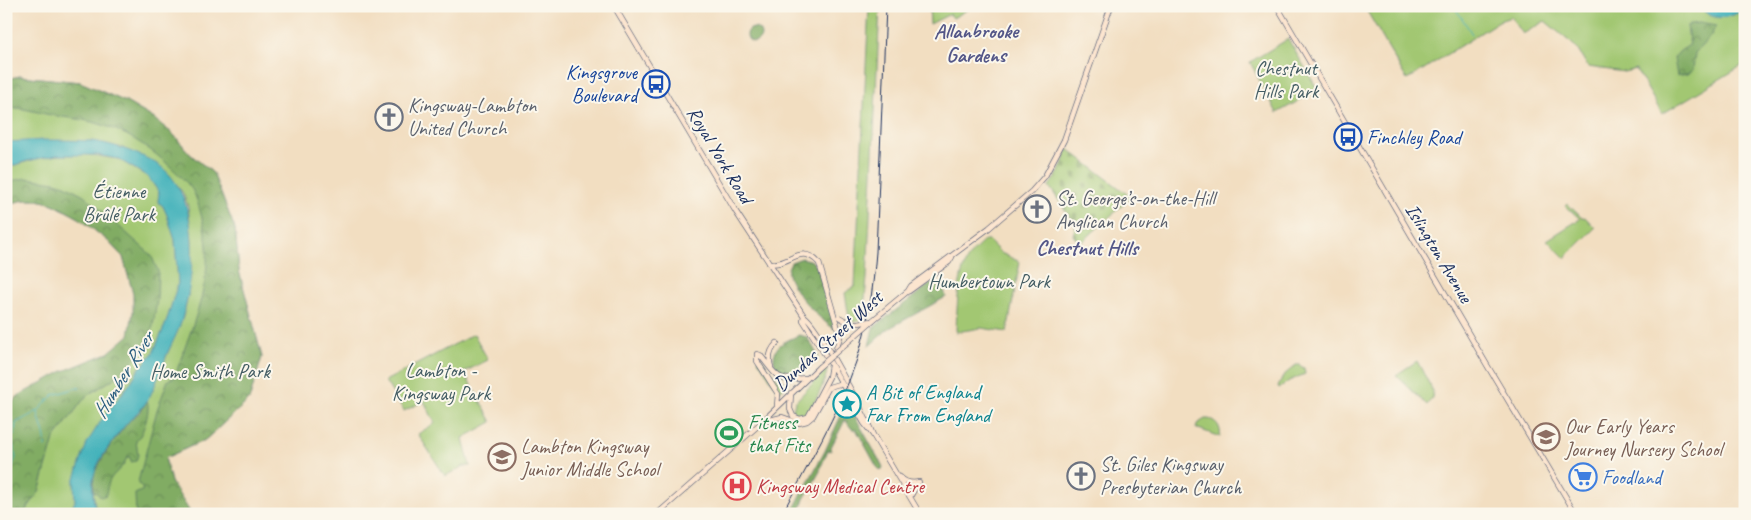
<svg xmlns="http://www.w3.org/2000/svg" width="1751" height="520" viewBox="0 0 1751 520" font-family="Caveat,sans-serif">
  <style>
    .green { fill: #a2c772; stroke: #5e7b68 }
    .forest { fill: url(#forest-crowns); stroke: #4e6e61 }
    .cemetery { fill: url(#cemetery-stones); stroke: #5e7b68 }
    .water { fill: #41b1ba; stroke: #2e708c }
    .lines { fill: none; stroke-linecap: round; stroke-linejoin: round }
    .stream { stroke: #41b1ba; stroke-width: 1 }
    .secondary-casing { stroke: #666c81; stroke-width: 6 }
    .secondary { stroke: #fce5cf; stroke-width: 4.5 }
    .rail { stroke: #1b2f5e; stroke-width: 1 }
    .secondary-bridge-casing { stroke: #666c81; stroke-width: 6; stroke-linecap: butt }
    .secondary-bridge { stroke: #fce5cf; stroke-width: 4.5 }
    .labels { text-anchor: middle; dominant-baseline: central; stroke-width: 4; stroke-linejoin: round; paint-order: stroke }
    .park-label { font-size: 20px; fill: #445d64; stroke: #fbf7ec }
    .transit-label { font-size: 20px; fill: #164399; stroke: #fbf7ec; text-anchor: end }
    .worship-label { font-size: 20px; fill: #5b616d; stroke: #fbf7ec; text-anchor: start }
    .street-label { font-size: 20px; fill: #1b2f5e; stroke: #fbf7ec }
    .culture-label { font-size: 20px; fill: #0d838f; stroke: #fbf7ec; text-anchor: start }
    .leisure-label { font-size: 20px; fill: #27864d; stroke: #fbf7ec; text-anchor: start }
    .education-label { font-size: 20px; fill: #785e54; stroke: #fbf7ec; text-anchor: start }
    .shop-label { font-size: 20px; fill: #366cbe; stroke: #fbf7ec; text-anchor: start }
    .health-label { font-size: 20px; fill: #be3a42; stroke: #fbf7ec; text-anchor: start }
    .neighbourhood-label { font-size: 21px; font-weight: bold; fill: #545788; stroke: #fbf7ec }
    .water-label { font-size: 21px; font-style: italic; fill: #285c7e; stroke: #fbf7ec }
  </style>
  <defs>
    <pattern id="forest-crowns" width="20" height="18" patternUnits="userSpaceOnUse" patternTransform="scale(1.25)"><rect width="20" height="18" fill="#81ac64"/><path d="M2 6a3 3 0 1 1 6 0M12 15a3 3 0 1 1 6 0" fill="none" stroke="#698c56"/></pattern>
    <pattern id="cemetery-stones" width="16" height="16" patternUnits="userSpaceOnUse" patternTransform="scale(1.25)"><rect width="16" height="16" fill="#a2c772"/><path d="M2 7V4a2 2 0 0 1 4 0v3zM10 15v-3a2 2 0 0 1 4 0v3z" fill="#83a261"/></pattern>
  </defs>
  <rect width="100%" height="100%" fill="#fbf7ec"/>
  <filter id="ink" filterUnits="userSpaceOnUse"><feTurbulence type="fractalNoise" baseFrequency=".02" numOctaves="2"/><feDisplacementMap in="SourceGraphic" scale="10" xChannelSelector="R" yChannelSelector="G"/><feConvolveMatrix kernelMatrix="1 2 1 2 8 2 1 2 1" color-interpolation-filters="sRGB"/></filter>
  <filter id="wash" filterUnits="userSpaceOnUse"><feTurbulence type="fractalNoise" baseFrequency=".0096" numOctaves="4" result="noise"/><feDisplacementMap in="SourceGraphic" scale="20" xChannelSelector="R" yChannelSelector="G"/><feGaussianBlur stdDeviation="1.12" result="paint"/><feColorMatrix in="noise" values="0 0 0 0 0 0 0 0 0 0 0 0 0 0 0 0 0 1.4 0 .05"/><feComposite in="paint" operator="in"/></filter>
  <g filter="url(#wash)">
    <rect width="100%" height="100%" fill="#f2dec1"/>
    <path class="green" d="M869,6H880L867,278L863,318L856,322L847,320L849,318L845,293L855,286Z
      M929,6H974L953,18L950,14L930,24Z
      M1364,6H1745V64L1662,114L1636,69L1624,72L1588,67L1576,47L1545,21L1523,34L1511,17L1499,21L1407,80Z
      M1288,39L1318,90L1277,113L1250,62Z
      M20,76L80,82L126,102L153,118L173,134L190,154L213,173L235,229L239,271L262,357L249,400L205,440L165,458L171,482L191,514H96L93,490L150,395L183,317L188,296L192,241L188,206L183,193L171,177L123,148L92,141L6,142V79Z
      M83,154L118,159L148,177L159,192L158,202L163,206L167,215L175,240L178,283L166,323L153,353L139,369L129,385L123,391L74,481L75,501L70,514H23L39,492L54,439L86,396L118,376L131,363L147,343L123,257L108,241L79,218L53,204L38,200H25L6,204V168L46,156Z
      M1568,204L1582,218L1585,217L1595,228L1565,258L1547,240L1580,219L1566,206Z
      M984,241H989L1001,253L1020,262L1007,332L981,328L956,332C957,312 957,280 966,262C970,253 977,248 984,241Z
      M474,334L488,360L464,372L492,422L463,438L470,466H464L445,476L418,434L435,423L424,401L404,411L385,381Z
      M761,358C769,369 774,382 790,382L780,391L779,392L758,360Z
      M1417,361L1433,391L1432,398L1427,405L1396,375Z
      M1296,365H1299L1304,368L1305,374L1289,381L1279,388L1278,386L1283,376Z
      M827,368C828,378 811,413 802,417L796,415L793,410L795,402Z
      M1205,419C1216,418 1222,428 1220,437L1196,428L1197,424Z"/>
    <path class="forest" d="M1699,23L1716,26L1710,37L1695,53L1693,70L1687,74L1677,76L1674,58L1680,51L1688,46L1689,41L1687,26L1691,24Z
      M747 35a7 7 0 1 1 14 0a7 7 0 1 1-14 0Z
      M20,76L80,82L126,102L153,118L173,134L190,154L213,173L235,229L239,271L262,357L249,400L205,440L165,458L171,482L190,512L185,514H136L135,494L143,490L138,482L157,410L168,380L175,377C188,334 210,292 207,246C206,233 199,202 193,191C189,184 181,177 175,171C151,148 125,130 92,122C78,118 64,118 51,115C35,112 22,107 6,108V79Z
      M26,178L55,182L65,185L84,195L151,255L158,271L157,300L153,326L147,343L131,363L118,376L86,396L54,439L39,492L23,514H6V410L18,396L61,372L108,353L129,335L133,312V294L123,257L108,241L79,218L53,204L38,200H25L6,204V182Z
      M802,258L812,261L817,267L837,330C824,325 789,288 788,274C787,269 789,266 791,262Z
      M931,283L944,290L946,297L888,329L869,346L873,328Z
      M799,335L807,337L819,357C813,362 805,371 798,375C780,383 767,362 778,347C782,342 793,338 799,335Z
      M147,400C151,408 144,434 136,441L138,455L136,461L131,462L130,457H127C123,470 114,471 109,482C107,486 107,491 106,495L101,497L93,490L94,473L102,459L111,444L129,421L142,410Z
      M847,402L883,467L881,471L877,467L856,429H852L845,420L831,447V451L828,450L820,469V471L804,499L799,514H791L825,451Z"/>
    <path class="cemetery" d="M1068,149L1131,197L1080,244L1073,235L1077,221L1070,217L1049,186L1059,172Z"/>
    <path class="water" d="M1699,6H1745V8C1730,20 1711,22 1699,6Z
      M44,140C59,140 74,140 90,141C108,142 142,154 157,164C201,192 196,272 183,315C180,329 173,341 167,354C162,368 157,382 150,396C143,409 137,412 128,422C117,435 100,456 95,472C90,485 94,501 96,514H70L75,501L74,481L87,443L104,416L129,385L139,369L153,353L166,323L178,283L175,240L167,215L163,206L158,202L159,192L148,177L137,170L118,159L98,155H57L27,161L6,168V142Z"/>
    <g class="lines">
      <path class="stream" d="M1453,6L1460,15L1472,34
        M38,411C39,424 47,434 45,447
        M6,477L10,476L14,461L16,458L11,438L15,433L16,423L38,411L53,395L80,387"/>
    </g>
  </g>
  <g filter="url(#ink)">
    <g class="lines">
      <g class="secondary-casing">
        <path id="secondary" d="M614,6L736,212L804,316C816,321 866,417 873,435
          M1277,6L1487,365L1576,514
          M769,263C789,267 800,242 819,263L839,332L840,337L835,352
          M909,291L949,262L952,257
          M804,316L803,320L831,364L864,423L873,435L920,514
          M873,320L908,291L911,286L989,228L1032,191L1045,176L1064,140L1111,6
          M757,354L760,355C778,377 776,382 806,378
          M757,354V361L778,394L777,406
          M771,367C768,358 770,350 777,343
          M791,393L790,409L793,416L800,419L808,417L829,377L831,365
          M762,422L782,417L799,423L807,421L813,416L829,387L839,384L844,386
          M900,477C905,482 911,484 919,482
          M910,497L918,483
          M657,514L761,423L819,367"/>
      </g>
      <use href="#secondary" class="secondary"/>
      <path class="rail" d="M782,514C808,464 838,415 856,362C868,326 873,290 876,252L886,6"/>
      <g class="secondary-bridge-casing">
        <path id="secondary-bridge" d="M839,317L851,324L872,321
          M819,367L873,320"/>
      </g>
      <use href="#secondary-bridge" class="secondary-bridge"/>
    </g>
  </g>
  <defs>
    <g id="bus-ring" transform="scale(1.4375)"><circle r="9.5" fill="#fbf7ec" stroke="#1a4fb4" stroke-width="1.5"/><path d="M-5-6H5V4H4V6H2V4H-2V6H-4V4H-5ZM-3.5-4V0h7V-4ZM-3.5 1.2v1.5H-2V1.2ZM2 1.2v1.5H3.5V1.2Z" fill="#1a4fb4"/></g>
    <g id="church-ring" transform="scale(1.4375)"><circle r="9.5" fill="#fbf7ec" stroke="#6b7280" stroke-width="1.5"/><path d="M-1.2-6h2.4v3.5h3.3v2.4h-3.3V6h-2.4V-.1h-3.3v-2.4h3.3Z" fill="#6b7280"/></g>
    <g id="sight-ring" transform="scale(1.4375)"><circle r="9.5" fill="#fbf7ec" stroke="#0f9aa8" stroke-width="1.5"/><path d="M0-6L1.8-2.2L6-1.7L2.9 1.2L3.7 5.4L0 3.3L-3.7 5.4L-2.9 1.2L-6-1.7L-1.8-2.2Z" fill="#0f9aa8"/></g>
    <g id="stadium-ring" transform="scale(1.4375)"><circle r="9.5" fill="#fbf7ec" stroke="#2e9e5b" stroke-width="1.5"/><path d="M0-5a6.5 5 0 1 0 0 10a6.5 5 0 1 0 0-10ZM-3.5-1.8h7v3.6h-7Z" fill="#2e9e5b"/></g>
    <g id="school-ring" transform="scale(1.4375)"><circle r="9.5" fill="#fbf7ec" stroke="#8d6e63" stroke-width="1.5"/><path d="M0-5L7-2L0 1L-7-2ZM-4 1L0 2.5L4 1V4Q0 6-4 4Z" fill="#8d6e63"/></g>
    <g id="supermarket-ring" transform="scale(1.4375)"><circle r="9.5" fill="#fbf7ec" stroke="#3f7fe0" stroke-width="1.5"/><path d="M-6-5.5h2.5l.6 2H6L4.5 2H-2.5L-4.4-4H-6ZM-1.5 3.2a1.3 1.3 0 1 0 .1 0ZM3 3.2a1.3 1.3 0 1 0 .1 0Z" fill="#3f7fe0"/></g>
    <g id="hospital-ring" transform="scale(1.4375)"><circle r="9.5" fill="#fbf7ec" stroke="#e0444e" stroke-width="1.5"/><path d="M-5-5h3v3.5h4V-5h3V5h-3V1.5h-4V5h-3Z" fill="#e0444e"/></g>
  </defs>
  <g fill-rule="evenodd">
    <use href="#bus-ring" x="656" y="84"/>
    <use href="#church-ring" x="389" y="117"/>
    <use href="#bus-ring" x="1348" y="137"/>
    <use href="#church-ring" x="1037" y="209"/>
    <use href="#sight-ring" x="847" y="404"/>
    <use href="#stadium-ring" x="729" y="433"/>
    <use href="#school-ring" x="1546" y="437"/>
    <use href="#school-ring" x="502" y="457"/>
    <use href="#church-ring" x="1081" y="476"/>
    <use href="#supermarket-ring" x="1583" y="477"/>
    <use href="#hospital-ring" x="737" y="486"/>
  </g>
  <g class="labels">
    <g class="park-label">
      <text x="1286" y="68">Chestnut<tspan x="1286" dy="23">Hills Park</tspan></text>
      <text x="119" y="191">Étienne<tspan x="119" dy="23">Brûlé Park</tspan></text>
      <text x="989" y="281">Humbertown Park</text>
      <text x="441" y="370">Lambton -<tspan x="441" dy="23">Kingsway Park</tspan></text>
      <text x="210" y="371">Home Smith Park</text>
    </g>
    <g class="transit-label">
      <text x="637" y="72">Kingsgrove<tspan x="637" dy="23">Boulevard</tspan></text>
      <text x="1367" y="137" text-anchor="start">Finchley Road</text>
    </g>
    <g class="worship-label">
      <text x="408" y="105">Kingsway-Lambton<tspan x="408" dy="23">United Church</tspan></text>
      <text x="1056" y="198">St. George’s-on-the-Hill<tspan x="1056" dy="23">Anglican Church</tspan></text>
      <text x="1100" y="464">St. Giles Kingsway<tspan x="1100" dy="23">Presbyterian Church</tspan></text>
    </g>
    <g class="street-label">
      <text transform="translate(720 155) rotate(59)">Royal York Road</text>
      <text transform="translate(1439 253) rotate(59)">Islington Avenue</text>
      <text transform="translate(828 341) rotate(-42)">Dundas Street West</text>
    </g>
    <g class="culture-label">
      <text x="866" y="392">A Bit of England<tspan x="866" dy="23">Far From England</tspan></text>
    </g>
    <g class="leisure-label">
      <text x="748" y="422">Fitness<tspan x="748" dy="23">that Fits</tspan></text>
    </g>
    <g class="education-label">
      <text x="1565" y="426">Our Early Years<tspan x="1565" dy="23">Journey Nursery School</tspan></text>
      <text x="521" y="446">Lambton Kingsway<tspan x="521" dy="23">Junior Middle School</tspan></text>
    </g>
    <g class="shop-label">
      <text x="1602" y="477">Foodland</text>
    </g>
    <g class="health-label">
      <text x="756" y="486">Kingsway Medical Centre</text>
    </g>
    <g class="neighbourhood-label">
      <text x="976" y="31">Allanbrooke<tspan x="976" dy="24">Gardens</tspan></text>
      <text x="1087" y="248">Chestnut Hills</text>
    </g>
    <g class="water-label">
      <text transform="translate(123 375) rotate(-58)">Humber River</text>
    </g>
  </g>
  <rect width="1751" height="520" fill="none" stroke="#fbf7ec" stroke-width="25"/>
</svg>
